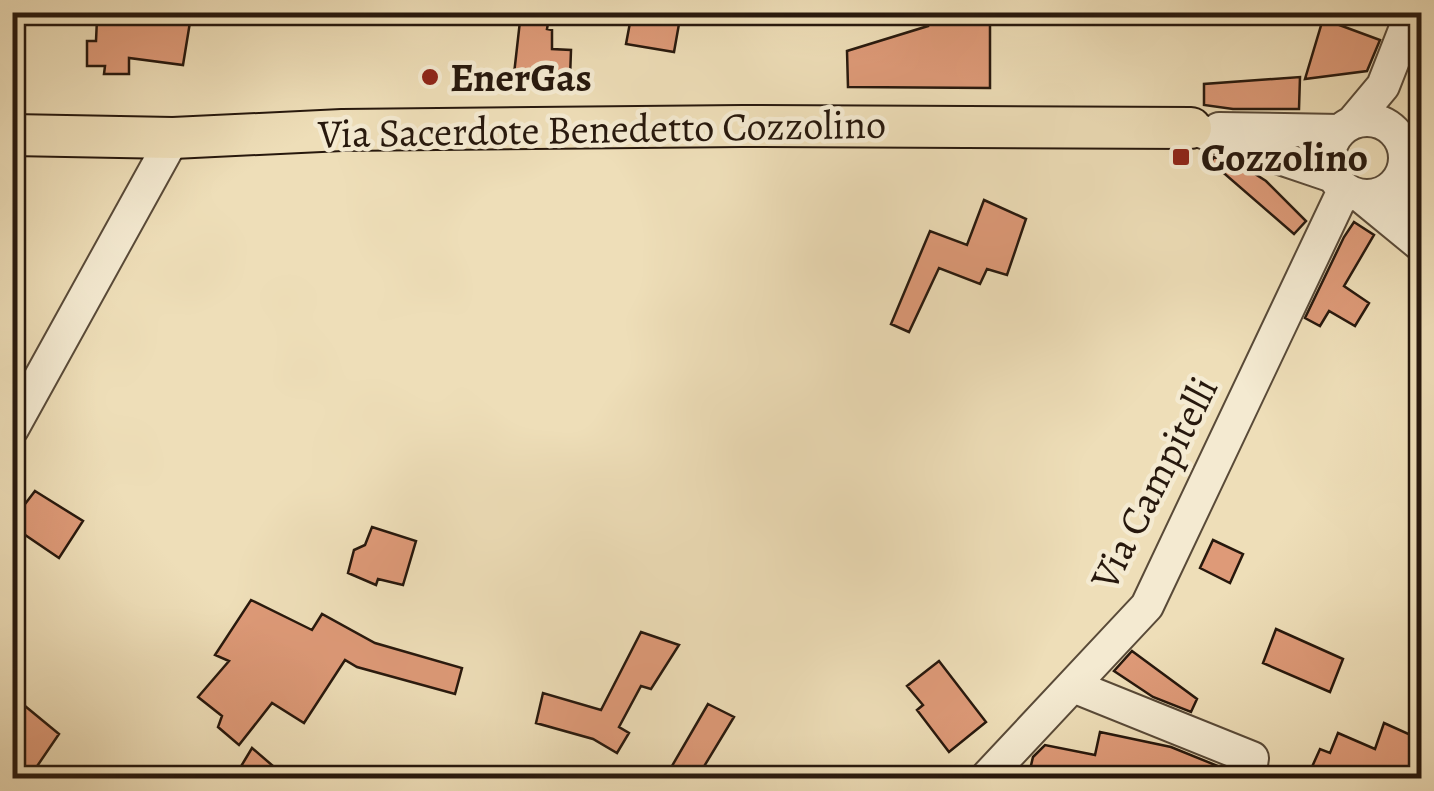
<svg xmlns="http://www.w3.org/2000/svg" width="1434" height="791" viewBox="0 0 1434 791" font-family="Alegreya,serif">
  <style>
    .building { fill: #de9a78; stroke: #27180d; stroke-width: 2.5 }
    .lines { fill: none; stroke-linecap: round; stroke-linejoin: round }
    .minor-casing { stroke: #594a38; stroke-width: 36 }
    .major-casing { stroke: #27180d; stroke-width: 44 }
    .minor { stroke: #f4ead1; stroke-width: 32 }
    .major { stroke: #eedeb8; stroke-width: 40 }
    .poi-dot { fill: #8f2418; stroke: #f4ead1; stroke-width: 4 }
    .labels { text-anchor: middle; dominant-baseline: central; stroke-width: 9; stroke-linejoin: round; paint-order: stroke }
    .poi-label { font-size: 40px; font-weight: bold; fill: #27180d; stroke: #f4ead1; text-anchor: start }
    .street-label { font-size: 40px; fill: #27180d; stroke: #f4ead1 }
  </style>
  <rect width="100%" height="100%" fill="#eedeb8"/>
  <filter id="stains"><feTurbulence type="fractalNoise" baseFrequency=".002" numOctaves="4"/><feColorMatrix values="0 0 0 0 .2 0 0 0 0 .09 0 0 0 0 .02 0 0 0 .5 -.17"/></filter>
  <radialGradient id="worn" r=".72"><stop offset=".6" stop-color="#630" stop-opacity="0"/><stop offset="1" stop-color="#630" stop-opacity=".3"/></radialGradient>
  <path class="building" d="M168,12L191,16L183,65L129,58V74H104L105,66H87V41H96L97,19L152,17L166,19Z
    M521,12H550L547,29L552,30V49L571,50L570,78L514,74Z
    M632,12H673L671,22L679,24L674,52L626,44Z
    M926,12H990V88L848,87L847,51L928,26Z
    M1323,19L1380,40L1367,71L1305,79Z
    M1300,77L1299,109H1233L1204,105V84Z
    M1214,157L1244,167L1266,181L1306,221L1294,234L1211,162Z
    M984,200L1026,219L1007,275L987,269L980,284L939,268L909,332L891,324L930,231L967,245Z
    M1354,222L1374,235L1344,286L1369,303L1355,326L1329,311L1320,326L1305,318L1344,237Z
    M35,491L83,521L59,558L12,526V521Z
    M372,527L416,541L403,585L378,579L376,585L348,573L354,550L365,545Z
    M1213,540L1243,554L1230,583L1200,568Z
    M251,600L312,630L322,614L375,643L462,668L455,694L357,667L345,660L304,723L272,703L239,745L218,727L222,716L198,697L229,661L215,655Z
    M1276,629L1343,659L1330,692L1263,663Z
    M641,632L679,645L651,689L641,686L619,727L629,733L617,753L593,739L536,723L543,693L601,710Z
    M1132,651L1197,699L1191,712L1153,697L1114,671Z
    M939,661L986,722L949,752L917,710L923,705L907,686Z
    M708,704L734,717L697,778H665Z
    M25,706L59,734L29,778H12V725Z
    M1384,723L1422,740V778H1307L1320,749L1330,753L1338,733L1375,749Z
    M1100,732L1171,747L1230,771L1229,778H1028L1033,757L1045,745L1095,755Z
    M252,748L287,778H234Z"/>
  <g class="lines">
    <g class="minor-casing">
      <path id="minor" d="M1329 158a38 38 0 1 1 76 0a38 38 0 1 1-76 0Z
        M1352,123L1383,86L1412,12
        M1191,128L1333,176
        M1219,129L1340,131
        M1397,182L1422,212
        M1361,196L1422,246
        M12,429L173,138
        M1073,686L1252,758L1249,778
        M986,778L1147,606L1344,190"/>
    </g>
    <g class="major-casing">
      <path id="major" d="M12,135L173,138L342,130L742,126L1191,128"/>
    </g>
    <use href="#minor" class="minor"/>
    <use href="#major" class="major"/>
  </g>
  <g class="poi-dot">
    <circle cx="430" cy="77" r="10"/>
    <rect x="1171" y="147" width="20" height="20" rx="5"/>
  </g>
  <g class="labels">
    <g class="poi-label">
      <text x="450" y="77">EnerGas</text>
      <text x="1201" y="157">Cozzolino</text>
    </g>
    <g class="street-label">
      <text transform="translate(602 129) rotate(-1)">Via Sacerdote Benedetto Cozzolino</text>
      <text transform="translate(1154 483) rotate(-63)">Via Campitelli</text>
    </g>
  </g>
  <rect width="1434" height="791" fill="none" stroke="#eedeb8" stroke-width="50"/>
  <rect x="15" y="15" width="1404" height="761" fill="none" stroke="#27180d" stroke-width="5"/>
  <rect x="25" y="25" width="1384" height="741" fill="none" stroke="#27180d" stroke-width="2.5"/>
  <rect width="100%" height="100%" filter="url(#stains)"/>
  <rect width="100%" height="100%" fill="url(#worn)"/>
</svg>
